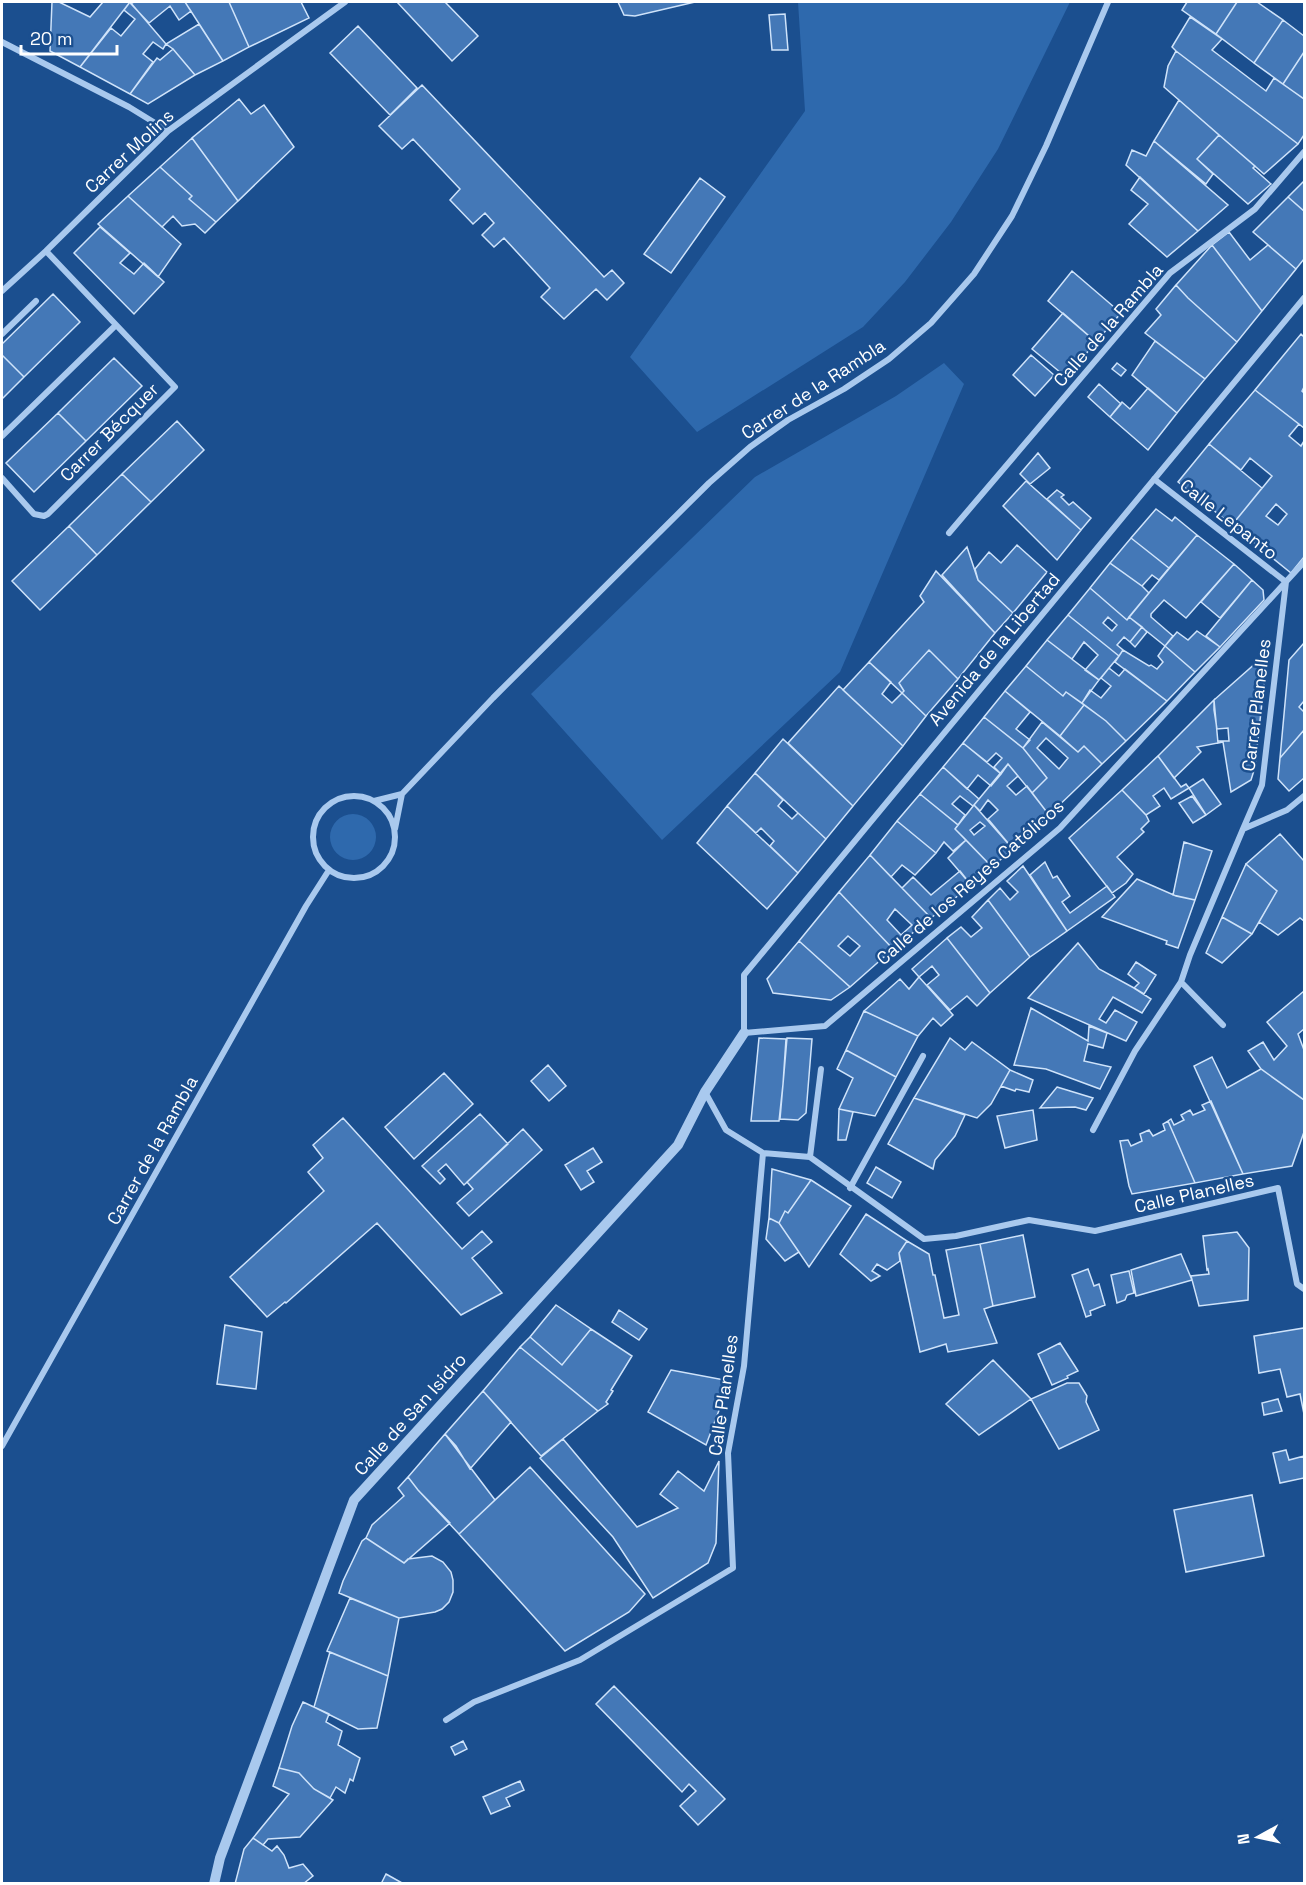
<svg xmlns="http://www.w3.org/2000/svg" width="1306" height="1885" viewBox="0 0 1306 1885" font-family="'Space Grotesk',sans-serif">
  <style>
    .green { fill: #2e69ad }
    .building { fill: #4478b7; stroke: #cfe3fa; stroke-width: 1.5; fill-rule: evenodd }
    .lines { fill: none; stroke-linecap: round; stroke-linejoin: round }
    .minor { stroke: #a9c9ee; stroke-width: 6 }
    .tertiary { stroke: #a9c9ee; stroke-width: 10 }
    .labels { text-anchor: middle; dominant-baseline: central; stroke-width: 5; stroke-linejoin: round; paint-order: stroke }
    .street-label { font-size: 18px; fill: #fff; stroke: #1b4f8f }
  </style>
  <rect width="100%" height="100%" fill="#1b4f8f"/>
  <path class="green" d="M798,2H1070L998,149L951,222L905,282L863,327L697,432L630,357L805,111Z
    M944,363L964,384L840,672L662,840L531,694L755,477L896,396Z
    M330 837a23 23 0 1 1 46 0a23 23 0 1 1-46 0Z"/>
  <path class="building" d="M52,2H59L90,17L103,2H130L80,67L50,51Z
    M130,2L166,44L163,49L153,42L143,54L153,62L130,94L80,67L111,28L121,36L135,19L124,10Z
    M134,2H185L191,11L179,20L170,6L149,23L131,4Z
    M185,2H229L249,47L223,61Z
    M229,2H301L309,18L249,47Z
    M397,2H445L478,36L452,61Z
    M618,2H695L635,16L624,15Z
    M1187,2H1237L1216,34L1182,10Z
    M1237,2H1257L1283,20L1254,63L1216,34Z
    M785,14L788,50H772L769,15Z
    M1190,17L1222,39L1212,50L1266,91L1274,78L1304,99V135L1298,144L1176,51L1172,47Z
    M1283,20L1304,36V52L1283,84L1254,63Z
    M199,24L223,61L195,75L173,49L166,44Z
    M358,26L417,88L390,115L330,53Z
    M173,49L195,75L148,104L130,94L157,58L160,60Z
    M1176,51L1298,144L1264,174L1164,87L1168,66Z
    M1304,52V99L1283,84Z
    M422,85L604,277L612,270L624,283L607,300L596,289L564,319L541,297L550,288L504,238L494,247L482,235L494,223L485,213L473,224L450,200L460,189L413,139L402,149L379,126Z
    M239,99L251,114L264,105L294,147L238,201L192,138Z
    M1179,100L1219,135L1197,159L1213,174L1206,184L1154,141Z
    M1219,135L1255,166L1253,168L1271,184L1248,204L1197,159Z
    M192,138L238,201L216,222L189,199L192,196L160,167Z
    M1154,141L1228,205L1198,231L1126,165L1132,150L1146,156Z
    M160,167L192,196L189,199L216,222L205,233L195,224L182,226L173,216L162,227L128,196Z
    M1140,177L1198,231L1167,257L1129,224L1148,204L1131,190Z
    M700,178L725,197L671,273L644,254Z
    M1304,181V211L1288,197Z
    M128,196L181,244L158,277L98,224Z
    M1288,197L1304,211V259L1296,269L1253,232Z
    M100,227L130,253L120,263L134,274L144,263L164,282L134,314L74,253Z
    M1229,232L1250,260L1268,245L1296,269L1262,311L1212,245Z
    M1212,245L1262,311L1237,342L1188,298L1176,285Z
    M1072,271L1121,313L1096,342L1048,301Z
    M1176,285L1188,298L1237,342L1205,379L1145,333L1161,315L1156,309Z
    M53,294L80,322L24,377L2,355V344Z
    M1063,313L1096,342L1066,377L1032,349Z
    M1301,334L1304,337V387L1302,391L1304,393V428L1255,390Z
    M1155,341L1205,379L1177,413L1132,375Z
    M2,355L24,377L2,399Z
    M1031,355L1054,375L1035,396L1013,375Z
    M114,358L142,386L86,441L58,413Z
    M1117,363L1126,370L1121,376L1112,369Z
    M1099,384L1121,404L1110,417L1088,397Z
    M1148,388L1177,413L1148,450L1110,417L1122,402L1130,409Z
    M1255,390L1299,424L1289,436L1301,446L1304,441V557L1291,573L1232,525L1272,476L1250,458L1241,470L1209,444ZM1276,504L1287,514L1278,525L1266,516Z
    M58,413L86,441L34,492L6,463Z
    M177,421L204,450L151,502L122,474Z
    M1209,444L1262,488L1232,525L1178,482Z
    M1038,453L1050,468L1030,484L1020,474Z
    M122,474L151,502L97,555L69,526Z
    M1026,481L1081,530L1057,560L1003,506Z
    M1057,490L1064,495L1061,497L1069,505L1073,502L1091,518L1081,530L1047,499Z
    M1156,509L1172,521L1175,517L1197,535L1169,568L1131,538Z
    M69,526L97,555L40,610L12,581Z
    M1197,535L1234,564L1186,618L1164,600L1151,614V617L1173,636L1165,646L1129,617Z
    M1131,538L1169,568L1159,580L1152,575L1142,586L1110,563Z
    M1017,545L1047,572L1013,613L978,580L975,569L989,552L1001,563Z
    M967,547L978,580L1013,613L995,633L942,575Z
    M1110,563L1142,586L1149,593L1127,620L1090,588Z
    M1234,564L1252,580L1220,618L1201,602Z
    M936,571L995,633L958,679L929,650L899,683L904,691L902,693L869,662L924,602L920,596Z
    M1252,580L1263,590L1264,600L1220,647L1206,636Z
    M1090,588L1127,620L1129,617L1142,627L1130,642L1124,637L1117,645L1123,650L1119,656L1068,615ZM1108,617L1117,625L1112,631L1103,623Z
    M1068,615L1119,656L1099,680L1085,670L1098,655L1084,642L1072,659L1047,640Z
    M1142,627L1147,632L1135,647L1130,642Z
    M1197,631L1220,647L1195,672L1165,646L1177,632L1188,640Z
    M1047,640L1099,680L1082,703L1066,692L1063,696L1026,666Z
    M1304,643V701L1299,707L1304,712V730L1280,758L1289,660Z
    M1165,646L1195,672L1167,701L1115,662L1123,650L1149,666L1151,665L1157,669L1163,662L1158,656Z
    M929,650L958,679L926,716L902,693L904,691L899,683Z
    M1265,655L1267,656L1255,767L1251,780L1231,792L1223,742L1218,743V741H1229L1228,728L1217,729L1214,710V700Z
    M869,662L891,682L882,694L892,703L902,693L926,716L903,746L843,690Z
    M1026,666L1063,696L1066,692L1084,705L1060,736L1005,691Z
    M1109,668L1119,676L1125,669L1167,701L1126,741L1106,721L1082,703L1090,690L1101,698L1111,686L1101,678Z
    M839,686L903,746L853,806L788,743Z
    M1005,691L1030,712L1016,729L1030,740L1023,748L984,717Z
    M1214,700L1218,743L1197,747L1201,752L1174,778L1158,756Z
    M1084,705L1106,721L1126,741L1102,764L1084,746L1078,752L1060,736Z
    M984,717L1023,748L1047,778L1032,793L1008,764L1001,774L994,767L1002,758L996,753L987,762L963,743Z
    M1042,722L1078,752L1084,746L1102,764L1049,815L1032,793L1047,778L1023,748ZM1046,738L1068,758L1059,769L1037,748Z
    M1304,730V778L1289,791L1278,779L1280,758Z
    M783,739L853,806L826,839L755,773Z
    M963,743L1001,774L991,786L978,775L967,789L943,767Z
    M1158,756L1181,787L1186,784L1189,788L1171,799L1164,788L1153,796L1160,806L1146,815L1122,790Z
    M1008,764L1018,776L1007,786L1016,795L1027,786L1049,815L1013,849L988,819L998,810L988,800L980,811L974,805Z
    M943,767L979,799L973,806L960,796L952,804L965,815L958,825L920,794Z
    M755,773L783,800L778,806L792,819L798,813L826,839L798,873L770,846L774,841L761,828L756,833L727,806Z
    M1203,779L1221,804L1206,815L1189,788Z
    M1122,790L1146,815L1149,821L1141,829L1144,832L1117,857L1133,874L1126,883L1112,893L1069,838Z
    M920,794L958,825L955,829L966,840L953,851L944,842L936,853L897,821Z
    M1192,796L1206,815L1193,823L1179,803Z
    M974,805L1013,849L992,867L955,829ZM980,822L985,826L974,835L970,830Z
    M727,806L798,873L767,909L697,843Z
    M897,821L936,853L915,875L902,865L891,877L870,855Z
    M1280,834L1304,861V921L1300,918L1278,935L1259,922L1277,891L1246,864Z
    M966,840L992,867L971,885L948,858Z
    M1184,842L1212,851L1195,900L1173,895Z
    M870,855L931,918L893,949L839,892ZM895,909L912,925L901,935L887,920Z
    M1045,862L1053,878L1057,876L1070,896L1062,902L1070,913L1107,886L1115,897L1067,931L1030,875Z
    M1246,864L1277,891L1252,934L1222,917Z
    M1023,866L1067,931L1030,957L988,900L1000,888L1010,900L1018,892L1007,881Z
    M960,871L971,885L931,918L902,888L913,877L931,895Z
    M1137,879L1176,896L1195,900L1178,948L1166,944L1167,941L1102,917Z
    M839,892L893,949L850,987L799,941ZM848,936L860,946L850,956L838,946Z
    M988,900L1030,957L990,993L947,938L961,927L971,937L982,928L972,917Z
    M1222,917L1252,934L1222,963L1206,953Z
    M947,938L990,993L977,1006L967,996L950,1010L927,985L939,975L932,966L919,977L912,969Z
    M799,941L850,987L831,1000L773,993L767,979Z
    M1078,943L1099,969L1134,988L1151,999L1142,1013L1113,997L1099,1019L1106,1023L1115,1010L1137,1022L1126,1041L1028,998Z
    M1136,962L1156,975L1144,994L1134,988L1139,983L1128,974Z
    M919,977L953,1015L941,1026L933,1018L918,1036L864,1011L900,979L909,989Z
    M1304,991V1029L1298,1034L1304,1050V1100L1261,1069L1248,1051L1263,1042L1274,1060L1287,1046L1267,1022Z
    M1031,1008L1088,1041L1089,1026L1107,1033L1103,1048L1088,1044L1084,1061L1111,1067L1100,1089L1046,1069L1014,1065Z
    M864,1011L918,1036L896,1077L846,1050Z
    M759,1038L786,1039L783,1084L779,1121H751Z
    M787,1038L812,1039L806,1113L798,1120L780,1119Z
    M950,1038L965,1050L972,1042L1010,1070L991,1104L977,1118L914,1098Z
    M846,1050L896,1077L875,1116L839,1109L853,1078L837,1069Z
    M1212,1057L1227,1088L1261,1069L1304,1100V1132L1292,1166L1243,1174L1194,1066Z
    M548,1065L566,1086L549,1101L531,1081Z
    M1010,1070L1033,1080L1029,1092L1016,1089L1015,1091L1001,1086Z
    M444,1073L473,1104L414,1159L385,1127Z
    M1057,1087L1093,1098L1086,1110L1075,1107L1040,1108Z
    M914,1098L965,1115L955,1136L935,1160L933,1169L888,1144Z
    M1211,1101L1243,1174L1195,1183L1168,1121L1171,1119L1174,1125L1184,1120L1181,1115L1190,1110L1193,1115L1205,1110L1202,1105Z
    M839,1109L853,1112L846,1140H838Z
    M1033,1110L1037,1140L1005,1148L997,1116Z
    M480,1114L508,1144L464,1185L446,1164L438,1171L445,1179L440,1184L422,1166Z
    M343,1118L462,1249L482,1231L492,1242L472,1258L502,1293L461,1315L377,1223L286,1303L285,1302L267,1317L230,1277L324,1191L308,1172L323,1158L313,1145Z
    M1168,1121L1195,1183L1132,1194L1129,1186L1120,1141L1128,1140L1131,1146L1142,1141L1140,1134L1149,1130L1153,1136L1165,1130L1163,1124Z
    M523,1129L542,1150L469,1216L457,1203L473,1189L467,1182Z
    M593,1148L602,1162L587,1171L594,1182L581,1190L565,1165Z
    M876,1167L901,1182L892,1198L867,1183Z
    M772,1169L811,1180L788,1213L785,1211L779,1223L769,1218Z
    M811,1180L851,1206L809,1267L779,1223L785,1211L788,1213Z
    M866,1214L907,1241L899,1253L900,1261L887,1270L877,1264L872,1271L880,1276L871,1281L840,1254Z
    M769,1218L779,1223L799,1252L785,1261L766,1239Z
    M1237,1232L1249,1248L1248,1300L1199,1306L1191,1276L1209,1274L1208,1269L1207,1270L1203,1236Z
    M1023,1235L1035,1297L993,1306L980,1244Z
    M907,1241L929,1254L933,1275H935L944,1318L959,1315L946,1250L980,1244L993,1306L984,1309L997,1343L948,1352L946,1344L920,1352L899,1253Z
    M1181,1254L1192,1280L1136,1296L1131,1270Z
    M1088,1269L1094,1286L1099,1284L1105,1305L1090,1311L1091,1315L1086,1317L1072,1275Z
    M1129,1271L1134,1293L1127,1295L1125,1300L1117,1303L1111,1275Z
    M556,1305L591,1329L562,1365L530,1337Z
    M619,1310L647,1329L639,1340L612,1322Z
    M225,1325L262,1332L256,1389L217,1384Z
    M1304,1328V1414L1300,1394L1287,1397L1280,1369L1259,1373L1254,1336Z
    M591,1329L632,1356L611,1390L613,1391L606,1402L608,1404L598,1411L520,1347L530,1337L562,1365Z
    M1060,1343L1078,1371L1067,1376L1068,1378L1052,1385L1038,1354Z
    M520,1347L598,1411L541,1456L483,1391Z
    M993,1360L1031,1399L979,1435L946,1404Z
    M671,1370L730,1381L706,1445L648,1412Z
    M1067,1383H1079L1087,1396L1086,1402L1099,1430L1059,1449L1031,1399Z
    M483,1391L511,1422L470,1469L456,1446L445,1434Z
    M1278,1399L1282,1411L1264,1415L1262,1403Z
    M445,1434L495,1500L459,1534L418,1490L408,1477Z
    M563,1439L637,1527L678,1508L660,1494L678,1471L704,1491L719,1461L716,1543L708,1563L653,1598L613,1537L540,1458Z
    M1286,1450L1289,1460L1304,1456V1478L1280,1483L1273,1453Z
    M530,1467L645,1594L629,1612L565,1651L459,1534Z
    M408,1477L418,1490L450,1523L404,1563L366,1538L372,1525L404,1496L398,1488Z
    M1252,1495L1264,1556L1186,1572L1174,1510Z
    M366,1538L404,1563L408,1559L432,1556L443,1562L451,1572L453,1580V1592L449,1602L442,1609L435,1612L399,1618L339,1593L343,1581L362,1541Z
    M350,1598L399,1618L388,1676L327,1651Z
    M330,1652L388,1676L377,1728L358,1729L314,1707Z
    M614,1686L725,1799L698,1825L680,1806L696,1791L689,1784L682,1792L596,1704Z
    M303,1702L329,1714L326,1722L342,1731L338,1745L360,1758L353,1781L350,1779L345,1793L336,1787L330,1798L314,1789L299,1773L279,1768L292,1726Z
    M463,1741L467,1749L455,1755L451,1747Z
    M279,1768L299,1773L314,1789L333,1800L300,1837L268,1839L263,1845L253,1838L289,1794L273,1786Z
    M520,1781L524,1790L506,1798L510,1806L491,1814L483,1797Z
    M253,1838L272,1851L277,1846L284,1855L289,1868L303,1864L313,1876L303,1884H235L244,1849Z
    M386,1874L404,1884H381Z"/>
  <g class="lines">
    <path class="minor" d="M2,42L129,107L168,131
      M2,291L46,251L168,131L345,2
      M1304,298L744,975V1033L825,1026L1060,828L1304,562
      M2,334L36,301
      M2,436L116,325
      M2,478L34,514L44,516L48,514L175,387L46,251
      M1154,479L1286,582L1262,785L1243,829
      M949,533L1170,273L1255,209L1304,152
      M313 837a41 41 0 1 1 82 0a41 41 0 1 1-82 0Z
      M374,801L402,794L493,698L709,483L750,447L788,420L844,389L889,359L931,323L974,274L1012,216L1046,146L1108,2
      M395,829L402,794
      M1181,982L1223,1025
      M1093,1130L1135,1051L1181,982L1190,955L1243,829L1287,810L1304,796
      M763,1153L810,1157L924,1239L956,1236L1029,1220L1095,1231L1278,1188L1297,1284L1304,1289
      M810,1157L821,1069
      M850,1188L923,1056
      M2,1446L306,906L329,870
      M446,1720L474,1702L580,1660L733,1568L728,1453L744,1366L763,1153L726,1130L705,1092"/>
    <path class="tertiary" d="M214,1884L220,1858L354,1500L678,1145L705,1092L744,1033"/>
  </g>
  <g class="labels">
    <g class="street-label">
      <text transform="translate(129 151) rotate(-43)">Carrer Molins</text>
      <text transform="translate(1108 325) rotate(-49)">Calle de la Rambla</text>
      <text transform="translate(813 389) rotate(-33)">Carrer de la Rambla</text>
      <text transform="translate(109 432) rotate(-45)">Carrer Bécquer</text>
      <text transform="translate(1229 519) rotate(38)">Calle Lepanto</text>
      <text transform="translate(994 649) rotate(-50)">Avenida de la Libertad</text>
      <text transform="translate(1256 705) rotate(-83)">Carrer Planelles</text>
      <text transform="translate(970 882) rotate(-41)">Calle de los Reyes Católicos</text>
      <text transform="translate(152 1150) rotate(-61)">Carrer de la Rambla</text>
      <text transform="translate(1194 1193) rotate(-13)">Calle Planelles</text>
      <text transform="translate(723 1395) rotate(-82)">Calle Planelles</text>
      <text transform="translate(410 1414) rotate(-48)">Calle de San Isidro</text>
    </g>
  </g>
  <rect width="1306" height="1885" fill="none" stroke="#ffffff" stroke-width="6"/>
  <g transform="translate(1258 1837) rotate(262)" stroke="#1b4f8f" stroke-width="4.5" paint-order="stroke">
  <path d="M0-4.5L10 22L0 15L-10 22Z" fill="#ffffff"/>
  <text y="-9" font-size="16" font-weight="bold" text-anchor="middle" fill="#ffffff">N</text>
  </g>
  <path d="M21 45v9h96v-9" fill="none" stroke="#ffffff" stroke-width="3"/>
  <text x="30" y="45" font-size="18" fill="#ffffff" stroke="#1b4f8f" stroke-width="4.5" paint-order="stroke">20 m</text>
</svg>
